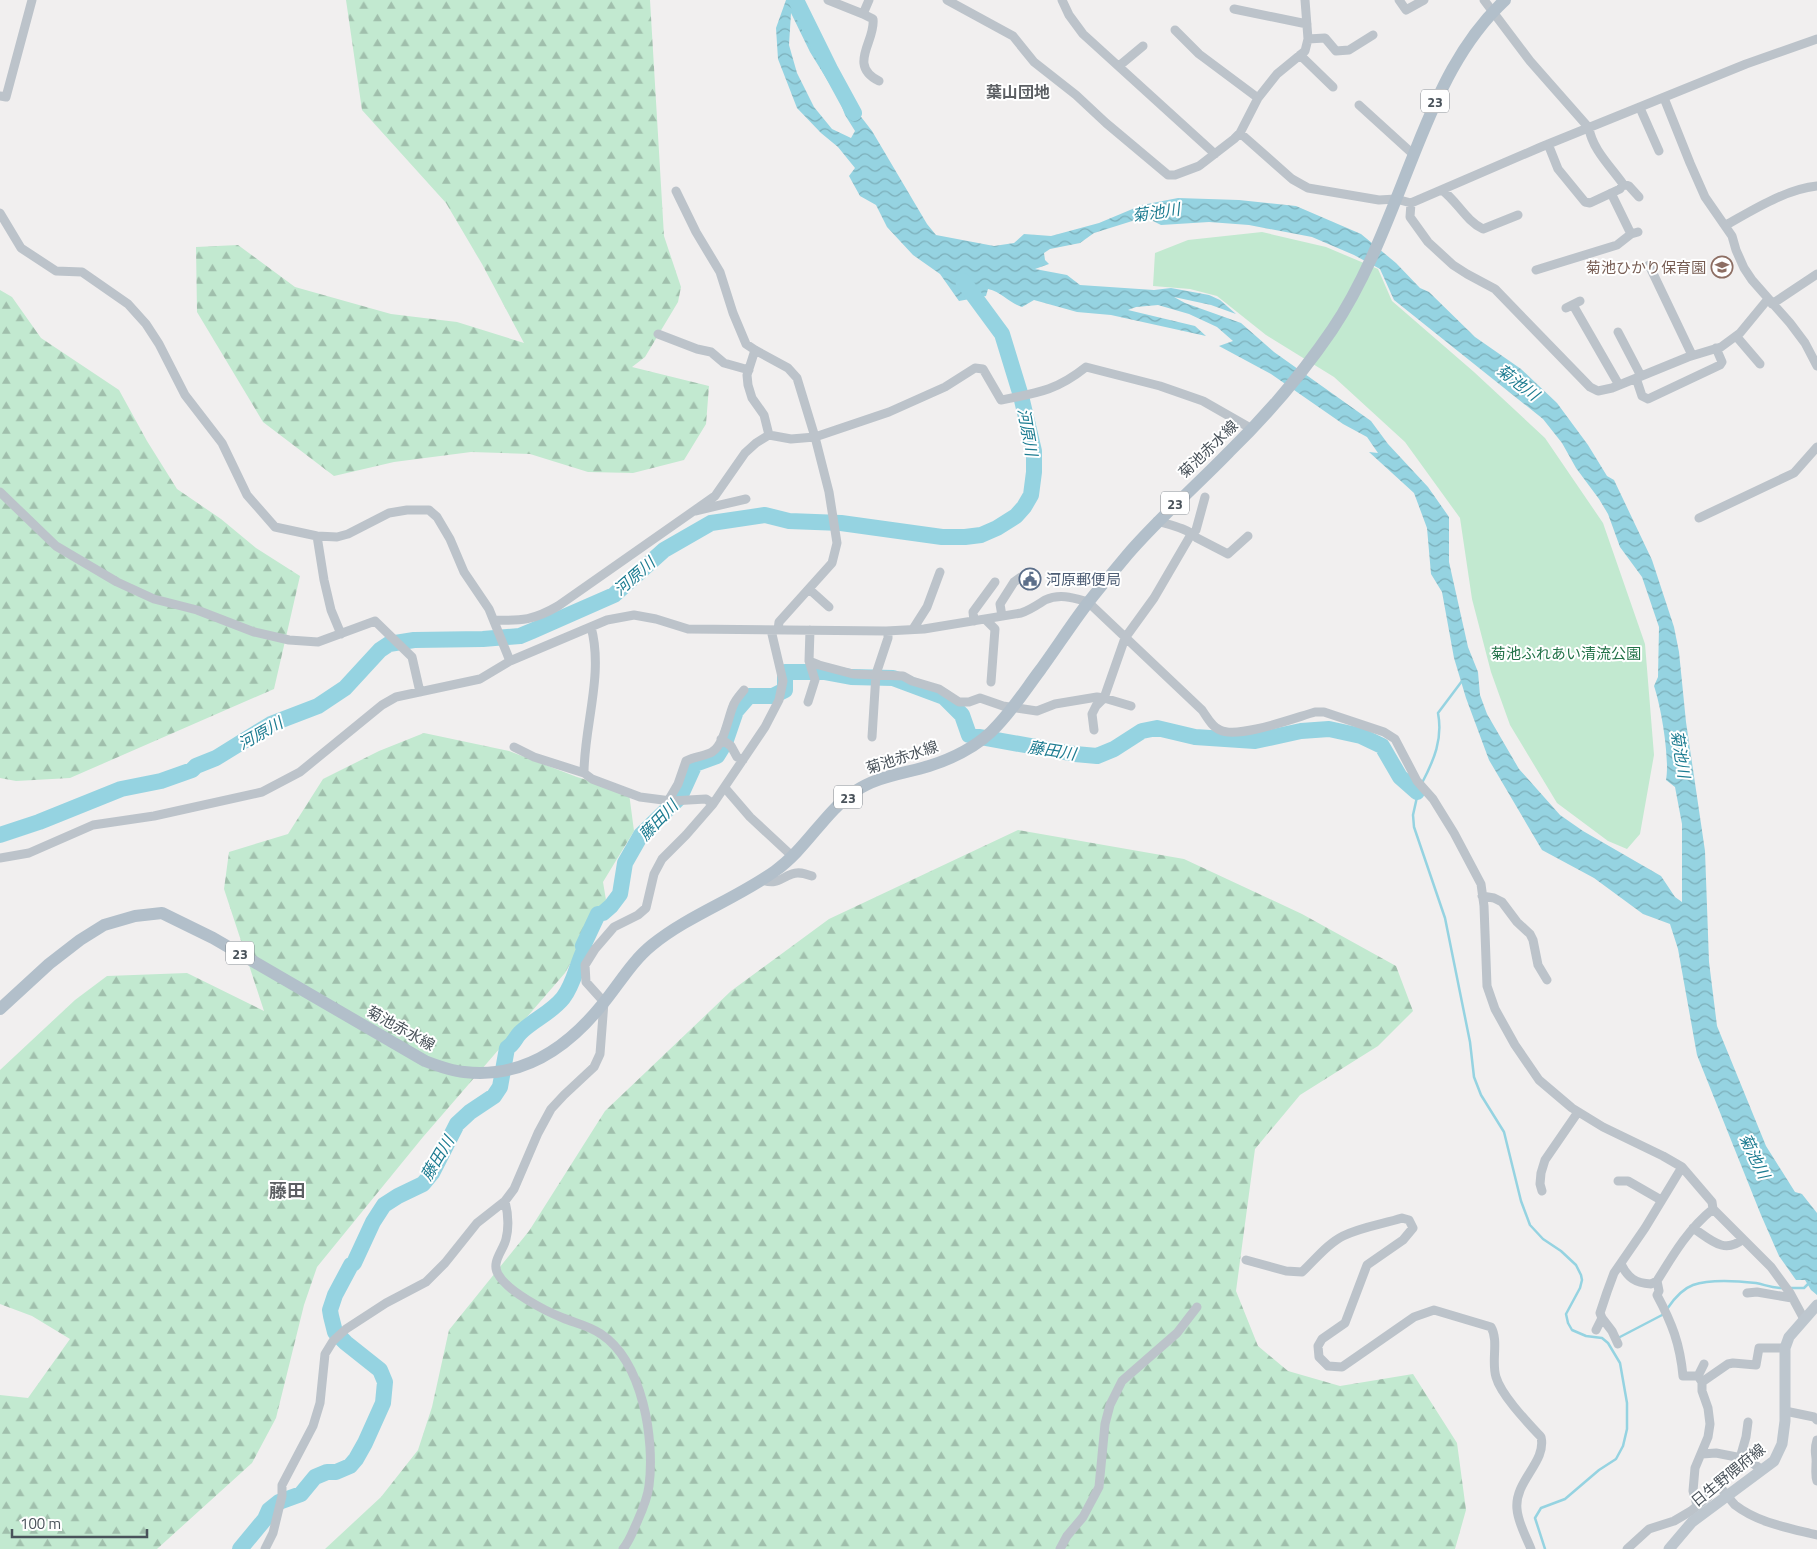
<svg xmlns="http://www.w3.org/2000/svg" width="1817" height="1549" viewBox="0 0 1817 1549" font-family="'Titillium Web','Noto Sans JP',sans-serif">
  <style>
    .forest { fill: url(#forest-firs) }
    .park { fill: #c2e9d0 }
    .water { fill: url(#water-waves); fill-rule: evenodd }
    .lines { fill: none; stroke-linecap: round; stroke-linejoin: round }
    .stream { stroke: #95d3e1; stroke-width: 2.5 }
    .river { stroke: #95d3e1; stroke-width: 16 }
    .street { stroke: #bcc3ca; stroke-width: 9 }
    .secondary { stroke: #bdc6ce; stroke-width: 11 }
    .primary { stroke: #b2bfca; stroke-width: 12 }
    .labels { text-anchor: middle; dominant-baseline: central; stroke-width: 4; stroke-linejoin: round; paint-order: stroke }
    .shield { fill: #fff; stroke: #80868c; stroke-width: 1 }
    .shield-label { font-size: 14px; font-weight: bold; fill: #49525a }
    .education-label { font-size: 15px; fill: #785e54; stroke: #fff; text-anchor: end }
    .street-label { font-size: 15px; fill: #49525a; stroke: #fff }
    .service-label { font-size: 15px; fill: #4e5e75; stroke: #fff; text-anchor: start }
    .park-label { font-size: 15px; fill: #227248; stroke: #fff }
    .neighbourhood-label { font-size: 16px; font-weight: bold; fill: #5c5f63; stroke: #fff }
    .water-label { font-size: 16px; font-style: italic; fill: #1d7c91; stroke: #fff }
    .quarter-label { font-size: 18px; font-weight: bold; fill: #5c5f63; stroke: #fff }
  </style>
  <defs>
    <pattern id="forest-firs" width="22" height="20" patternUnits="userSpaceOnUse" patternTransform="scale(1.25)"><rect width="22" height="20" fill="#c2e9d0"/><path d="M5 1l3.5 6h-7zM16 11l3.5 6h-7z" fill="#a0bfac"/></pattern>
    <pattern id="water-waves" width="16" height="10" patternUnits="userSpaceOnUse" patternTransform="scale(1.25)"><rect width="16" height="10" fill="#95d3e1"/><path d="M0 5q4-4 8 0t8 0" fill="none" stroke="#7caeb9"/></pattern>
  </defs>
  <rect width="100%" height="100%" fill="#f1efef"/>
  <path class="forest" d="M346,0H650L664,236L681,287L678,302L645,357L632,367L709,386L706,424L684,460L633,473L588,472L530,454L471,452L394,462L334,476L263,422L197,312L196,247L238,245L295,287L391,314L457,322L524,343L482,264L446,203L362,110Z
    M0,290L12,297L41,338L119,390L147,441L177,489L221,519L256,548L300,576L274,689L70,778L16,781L0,778Z
    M424,733L509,751L577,777L629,793L634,831L603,882L606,900L565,973L423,1137L317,1267L304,1305L276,1418L252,1463L157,1549H0V1395L28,1398L70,1339L32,1316L0,1304V1070L75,1000L107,976L187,973L264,1011L224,889L229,852L288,834L323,779L379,751Z
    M1018,830L1184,859L1302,914L1396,966L1413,1011L1378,1046L1300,1095L1255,1149L1236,1291L1258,1346L1288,1371L1340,1386L1413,1374L1457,1443L1466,1510L1455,1549H325L381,1497L418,1450L432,1407L449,1330L529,1231L605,1111L731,991L829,919Z"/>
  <path class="park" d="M1262,232L1326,247L1378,269L1392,301L1474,372L1545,438L1603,523L1645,644L1654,755L1640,834L1627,849L1608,841L1557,803L1510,725L1491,672L1472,599L1460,518L1405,442L1334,377L1266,335L1217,296L1190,289L1153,286L1155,253L1188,240Z"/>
  <path class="water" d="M786,0H800L824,69L872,131L927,224L936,235L994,246L1014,243L1024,234L1051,236L1099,223L1142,205L1178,198L1239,200L1296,206L1361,234L1396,263L1420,288L1429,292L1475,337L1521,369L1557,403L1588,445L1607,476L1614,480L1652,560L1674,627L1679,652L1686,722L1705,851L1709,962L1717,1026L1766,1146L1795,1192L1802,1194L1817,1213V1295L1811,1290L1805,1280H1796L1779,1256L1761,1215L1697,1055L1678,949L1670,924L1643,914L1594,878L1542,850L1489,760L1466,698L1454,658L1442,592L1431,574L1427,528L1414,493L1369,452L1378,453L1367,437L1343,424L1271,374L1219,346L1233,341L1217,327L1189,314L1158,305L1136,307L1128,310L1195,326L1206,336L1111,315L1077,312L1034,300L1022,307C1009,303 1002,292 988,289L986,296L959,301L940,274L913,255L887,227L876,205L860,196L849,176L855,168L838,147L821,133L797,108L778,59L776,28ZM791,13L810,52L839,99L845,115L855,131L851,138L832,129L814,107L797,73L789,45ZM1145,217L1161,225L1209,222L1249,225L1312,237L1354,255L1380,269L1394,300L1543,419L1562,443L1576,468L1599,499L1608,514L1620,547L1642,577L1659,627L1658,677L1654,686C1661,706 1670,759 1666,780L1675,787L1682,824V902L1675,897L1661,876L1583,831L1560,815L1519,769L1487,714L1480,695L1478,672L1468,647L1449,562V517L1428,487L1388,444L1371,421L1274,352L1241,323L1185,303L1174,297L1211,305L1236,314L1220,300L1209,295L1171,288L1154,290L1080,285L1067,275L1035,269L1049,264L1045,260L1044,253L1050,249L1080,243L1094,233Z"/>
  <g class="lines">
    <path class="stream" d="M1422,783C1434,760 1443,739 1438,713L1462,681
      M1419,788L1413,815L1414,827L1445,918L1470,1042L1474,1077L1481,1095L1504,1132L1521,1201L1530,1225L1543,1239L1561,1251L1576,1265L1581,1275L1582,1280L1580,1288L1566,1314L1568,1323L1572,1330L1586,1336L1602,1338L1608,1343L1620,1363L1627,1403V1429L1623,1446L1616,1459L1599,1470L1565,1499L1541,1508L1535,1518L1545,1549
      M1791,1288H1804L1810,1282
      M1667,1309C1673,1300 1682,1289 1693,1285C1710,1279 1738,1281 1756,1283C1766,1285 1771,1288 1783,1288
      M1618,1338L1664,1314"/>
    <path class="river" d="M796,0L830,69L854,113
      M0,835L39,822L121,789L161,781L192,770L196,766L216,758L271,724L318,706L345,688L380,650L389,644L414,640L483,639L520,636L532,631L614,595L664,550L711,523L765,515L789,521L841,523L942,537H965L981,535L997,528L1016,516L1024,507L1031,495L1034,472V451L1021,396L1002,334L963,281
      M240,1549L265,1519L269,1510L279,1502L301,1494L315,1477L327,1472H336L350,1466L356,1459L365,1443L383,1403L385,1382L380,1370L346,1343L335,1332L331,1316L330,1310L335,1295L351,1265L354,1263L373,1222L384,1205L398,1196L423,1184L432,1173L457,1124L470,1112L494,1096L500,1087L507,1048C514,1044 515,1038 520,1033C533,1020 551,1013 563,998C574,984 577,964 585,948L583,946L598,914L603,913L611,906L620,894L625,863L641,835L680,797L695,764L717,756L725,743L736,711L749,696H773L785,690V672H824L851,677L893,678L944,697L962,715L969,735L1075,754L1097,756L1114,749L1142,731L1157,728L1195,737L1255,741L1301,731L1329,729L1361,736L1382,746L1400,777L1417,792"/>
    <path class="street" d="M828,0L863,14
      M869,0L863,14L873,19C876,41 847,65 879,81
      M947,0L1013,36L1034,62L1076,95L1106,123L1168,175H1175L1199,166L1234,139L1240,133L1258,98L1277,74L1305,51L1308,39L1305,0
      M1062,0L1069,15L1083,34L1215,154
      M1399,0L1406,10L1424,0
      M1484,0L1530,61L1589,128C1592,149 1611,167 1623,184L1620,189L1590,203L1585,202L1558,169L1548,144
      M1234,9L1307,24
      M1175,30L1199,54L1258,98
      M1308,39L1325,38L1336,51L1349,50L1373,35
      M1300,55L1333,87
      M1119,66L1143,46
      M0,96L6,97L32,0
      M1664,98L1690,163L1705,197L1732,236L1736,250L1744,268L1752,280L1790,323L1805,343L1817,366
      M1359,105L1414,155
      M1640,108L1659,151
      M1240,133L1292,179L1308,188L1379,200L1396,199L1411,203L1541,147L1746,64L1817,39
      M1623,184L1629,186L1639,197
      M1442,190C1457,201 1466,221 1483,229L1518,215
      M676,191L696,232L720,272L733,313L746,344L755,350L788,368L797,378L815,437L829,492L837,543L832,563L779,622L778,630
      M1611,193L1631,234
      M1411,203L1410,217L1428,242L1453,265L1467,274L1495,289L1590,387L1598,391L1612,388L1688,357L1721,347L1740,333L1768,299
      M0,213L21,248L56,271L82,272L128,304L146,324L159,344L185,395L222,443L247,495L275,527L317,536L337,537L348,534L389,513L407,510H429L437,517L450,539L464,572L489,609L510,661
      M1726,225C1753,210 1786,189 1817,186
      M1649,265L1692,355
      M1536,270L1617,245L1631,234L1638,232
      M1772,304L1817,274
      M1573,305L1619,385
      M1566,308L1580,301
      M1618,332L1641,376
      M658,334L697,349L711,352L724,363L749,370
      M1736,336L1760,364
      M755,350L747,375L748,385L752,398L764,415L769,435
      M1636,378L1642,396L1648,399L1720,365L1722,362L1716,348
      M0,492L56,546L117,582L154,599L197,610L254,632L289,640L318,642L375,621L412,657L420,692
      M695,511L746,499
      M1699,518L1794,473L1817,447
      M1157,521C1170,525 1187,528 1197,538L1228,554L1248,536
      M317,536L324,580L331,610L341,634
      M809,589L829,607
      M1002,616L1000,604L1014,582L1021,577
      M985,619L995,629L991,682
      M495,620C522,621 534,620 558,606L715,496L745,453L756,443L769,435L791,439L815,437L889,412L945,387L975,368L983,369L1001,400C1037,393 1056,391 1086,367L1160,386L1203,401L1252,429
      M974,621L973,612L995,582
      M913,629L927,607L940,572
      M810,630L809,661L819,665L853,674L903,676L912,681L939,689L959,702H969L980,698L1003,706L1037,711L1055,704L1097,697L1104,698L1131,706
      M808,702L815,680L809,661
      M1094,730L1092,714L1096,706L1104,698L1125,638L1154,598L1189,538L1196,530L1205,497
      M872,737L876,674L888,638V631
      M721,739L731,746L737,757L743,760
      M514,747L534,757L584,773L592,779L640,797L671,801L706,799L713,804
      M584,773C584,726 604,674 591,627
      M725,788L750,817L792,856
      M668,801L678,784L686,761C695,756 706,756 712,752C724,745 728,718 733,706C735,700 740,695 744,690
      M0,858L29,853L93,825L154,816L262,792L300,772L382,705L396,697L480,679L510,661L607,620L634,615L656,619L688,629L886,631L924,629L1021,613C1030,610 1037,605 1045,600C1060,593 1074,598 1088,602L1202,710C1207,717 1212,727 1220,730C1238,739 1294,718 1315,712H1324L1384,732L1395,739L1417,781L1433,799L1454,833L1481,884L1484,906L1487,986L1495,1009L1515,1045L1539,1080L1572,1108L1603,1127L1663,1156L1682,1167L1712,1202L1713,1209L1771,1267L1790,1293L1804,1319
      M762,880C777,885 779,879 792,874C799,871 806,874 812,876
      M1482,896L1494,898L1502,902L1517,922L1530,934L1533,940L1538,965L1547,980
      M1618,1181H1628L1661,1200
      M1542,1191L1540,1184L1541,1173L1545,1160L1578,1112
      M505,1201C508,1213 509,1227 506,1239C503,1251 491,1262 498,1274C507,1291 545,1311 563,1318C575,1323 590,1326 601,1334C643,1362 655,1440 649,1486C647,1502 640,1515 634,1529C631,1536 628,1543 623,1549
      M1693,1228C1710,1239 1724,1255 1743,1239
      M1246,1260L1286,1271L1302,1272C1315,1260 1327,1244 1343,1236C1361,1227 1383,1224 1402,1218L1409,1220L1413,1228L1403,1240L1367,1265L1345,1323L1322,1339L1318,1346L1319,1357L1328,1366L1342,1367L1414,1317L1434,1310L1491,1327C1499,1341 1491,1361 1496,1377C1501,1395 1528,1423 1541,1437C1547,1462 1514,1481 1517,1509C1518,1523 1526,1536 1531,1549
      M1621,1264C1628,1278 1635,1283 1651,1284L1657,1281
      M1747,1293L1757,1292L1792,1298
      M1596,1330L1602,1318
      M1618,1344L1612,1331L1602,1318L1600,1313L1607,1292L1614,1273L1645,1228L1682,1167
      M1698,1376L1704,1364
      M1702,1382L1728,1364L1733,1363L1756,1365L1759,1348H1785
      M1785,1411L1814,1417L1817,1420
      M1817,1440C1813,1453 1817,1454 1816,1464C1816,1471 1815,1475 1817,1481
      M1702,1454L1716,1453L1747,1459L1762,1470
      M1740,1458L1746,1437L1748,1422
      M1697,1505L1693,1491L1695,1468L1708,1437L1710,1424L1708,1408L1702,1391V1382L1698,1376H1683C1680,1344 1672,1323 1657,1295L1659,1291L1657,1281C1673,1255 1689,1228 1713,1209
      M265,1549L273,1533L282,1496V1485L313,1426L320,1403L325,1354L333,1341L346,1329L386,1303L426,1282L445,1263L477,1223L505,1201L514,1189L538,1133L551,1109L564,1095L594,1067L600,1054L604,1002L586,982L585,965L595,949L614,927L638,915L646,908L654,874L662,859L686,835L713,804L765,727L779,700L783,681L771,630
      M1060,1549L1067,1536L1083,1517L1099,1487L1105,1424L1110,1405L1122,1381L1177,1333L1197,1307
      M1627,1549L1649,1529L1674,1521L1691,1511L1708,1497L1712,1490L1719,1487C1726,1492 1729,1499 1735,1505C1758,1523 1789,1528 1817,1535"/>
    <path class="secondary" d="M1669,1549L1692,1522L1774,1461L1782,1444L1785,1421V1348L1789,1337L1817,1305"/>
    <path class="primary" d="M0,1009L49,964L80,940L104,925L135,916L162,913L213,938L425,1061C438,1066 451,1071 464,1072C522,1079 566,1049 601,1006C618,986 631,962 652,945C689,915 736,899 775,871C806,849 824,813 854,792C877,776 903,774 929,766C951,759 974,748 991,732C1011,713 1025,690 1041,669C1057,647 1071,625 1087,604C1100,587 1114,571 1128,554C1159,518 1195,487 1229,452C1267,415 1302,374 1332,330C1369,275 1391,211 1416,149C1438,94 1461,41 1505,0"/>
  </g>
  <defs>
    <g id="school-ring" transform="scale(1.125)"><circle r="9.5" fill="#fff" stroke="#8d6e63" stroke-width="1.5"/><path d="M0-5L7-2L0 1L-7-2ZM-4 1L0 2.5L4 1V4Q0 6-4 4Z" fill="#8d6e63"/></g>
    <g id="civic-ring" transform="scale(1.125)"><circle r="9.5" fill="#fff" stroke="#5c6f8a" stroke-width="1.5"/><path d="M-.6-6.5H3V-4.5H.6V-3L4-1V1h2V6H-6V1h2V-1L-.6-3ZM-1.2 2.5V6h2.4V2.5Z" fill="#5c6f8a"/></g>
  </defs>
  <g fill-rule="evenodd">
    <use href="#school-ring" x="1722" y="267"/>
    <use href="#civic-ring" x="1030" y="579"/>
  </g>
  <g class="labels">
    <g class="shield">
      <rect x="1421" y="89.5" width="28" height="23" rx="4"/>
      <rect x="1161" y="491.5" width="28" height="23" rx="4"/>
      <rect x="834" y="785.5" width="28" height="23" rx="4"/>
      <rect x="226" y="941.5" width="28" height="23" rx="4"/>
    </g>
    <g class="shield-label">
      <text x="1435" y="101">23</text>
      <text x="1175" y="503">23</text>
      <text x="848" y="797">23</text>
      <text x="240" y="953">23</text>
    </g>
    <g class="education-label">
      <text x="1706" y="267">菊池ひかり保育園</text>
    </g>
    <g class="street-label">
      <text transform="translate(1208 449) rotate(-44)">菊池赤水線</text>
      <text transform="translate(902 757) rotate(-18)">菊池赤水線</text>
      <text transform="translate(401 1028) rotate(29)">菊池赤水線</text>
      <text transform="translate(1728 1475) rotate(-39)">日生野隈府線</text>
    </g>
    <g class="service-label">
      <text x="1046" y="579">河原郵便局</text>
    </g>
    <g class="park-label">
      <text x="1566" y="653">菊池ふれあい清流公園</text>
    </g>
    <g class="neighbourhood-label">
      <text x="1018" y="92">葉山団地</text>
    </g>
    <g class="water-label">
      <text transform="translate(1156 212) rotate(-8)">菊池川</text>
      <text transform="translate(1518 382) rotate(37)">菊池川</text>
      <text transform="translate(1028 432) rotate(80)">河原川</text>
      <text transform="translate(634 576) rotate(-41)">河原川</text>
      <text transform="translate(260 733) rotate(-29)">河原川</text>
      <text transform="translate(1052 750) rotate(9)">藤田川</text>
      <text transform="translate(1681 754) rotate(81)">菊池川</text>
      <text transform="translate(658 820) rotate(-46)">藤田川</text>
      <text transform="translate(1755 1156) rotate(64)">菊池川</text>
      <text transform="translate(437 1158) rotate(-59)">藤田川</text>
    </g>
    <g class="quarter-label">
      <text x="287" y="1190">藤田</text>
    </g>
  </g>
  <path d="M12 1529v8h135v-8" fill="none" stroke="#49525a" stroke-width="2.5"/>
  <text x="20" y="1529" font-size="15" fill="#49525a" stroke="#ffffff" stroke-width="4" paint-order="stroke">100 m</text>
</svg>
